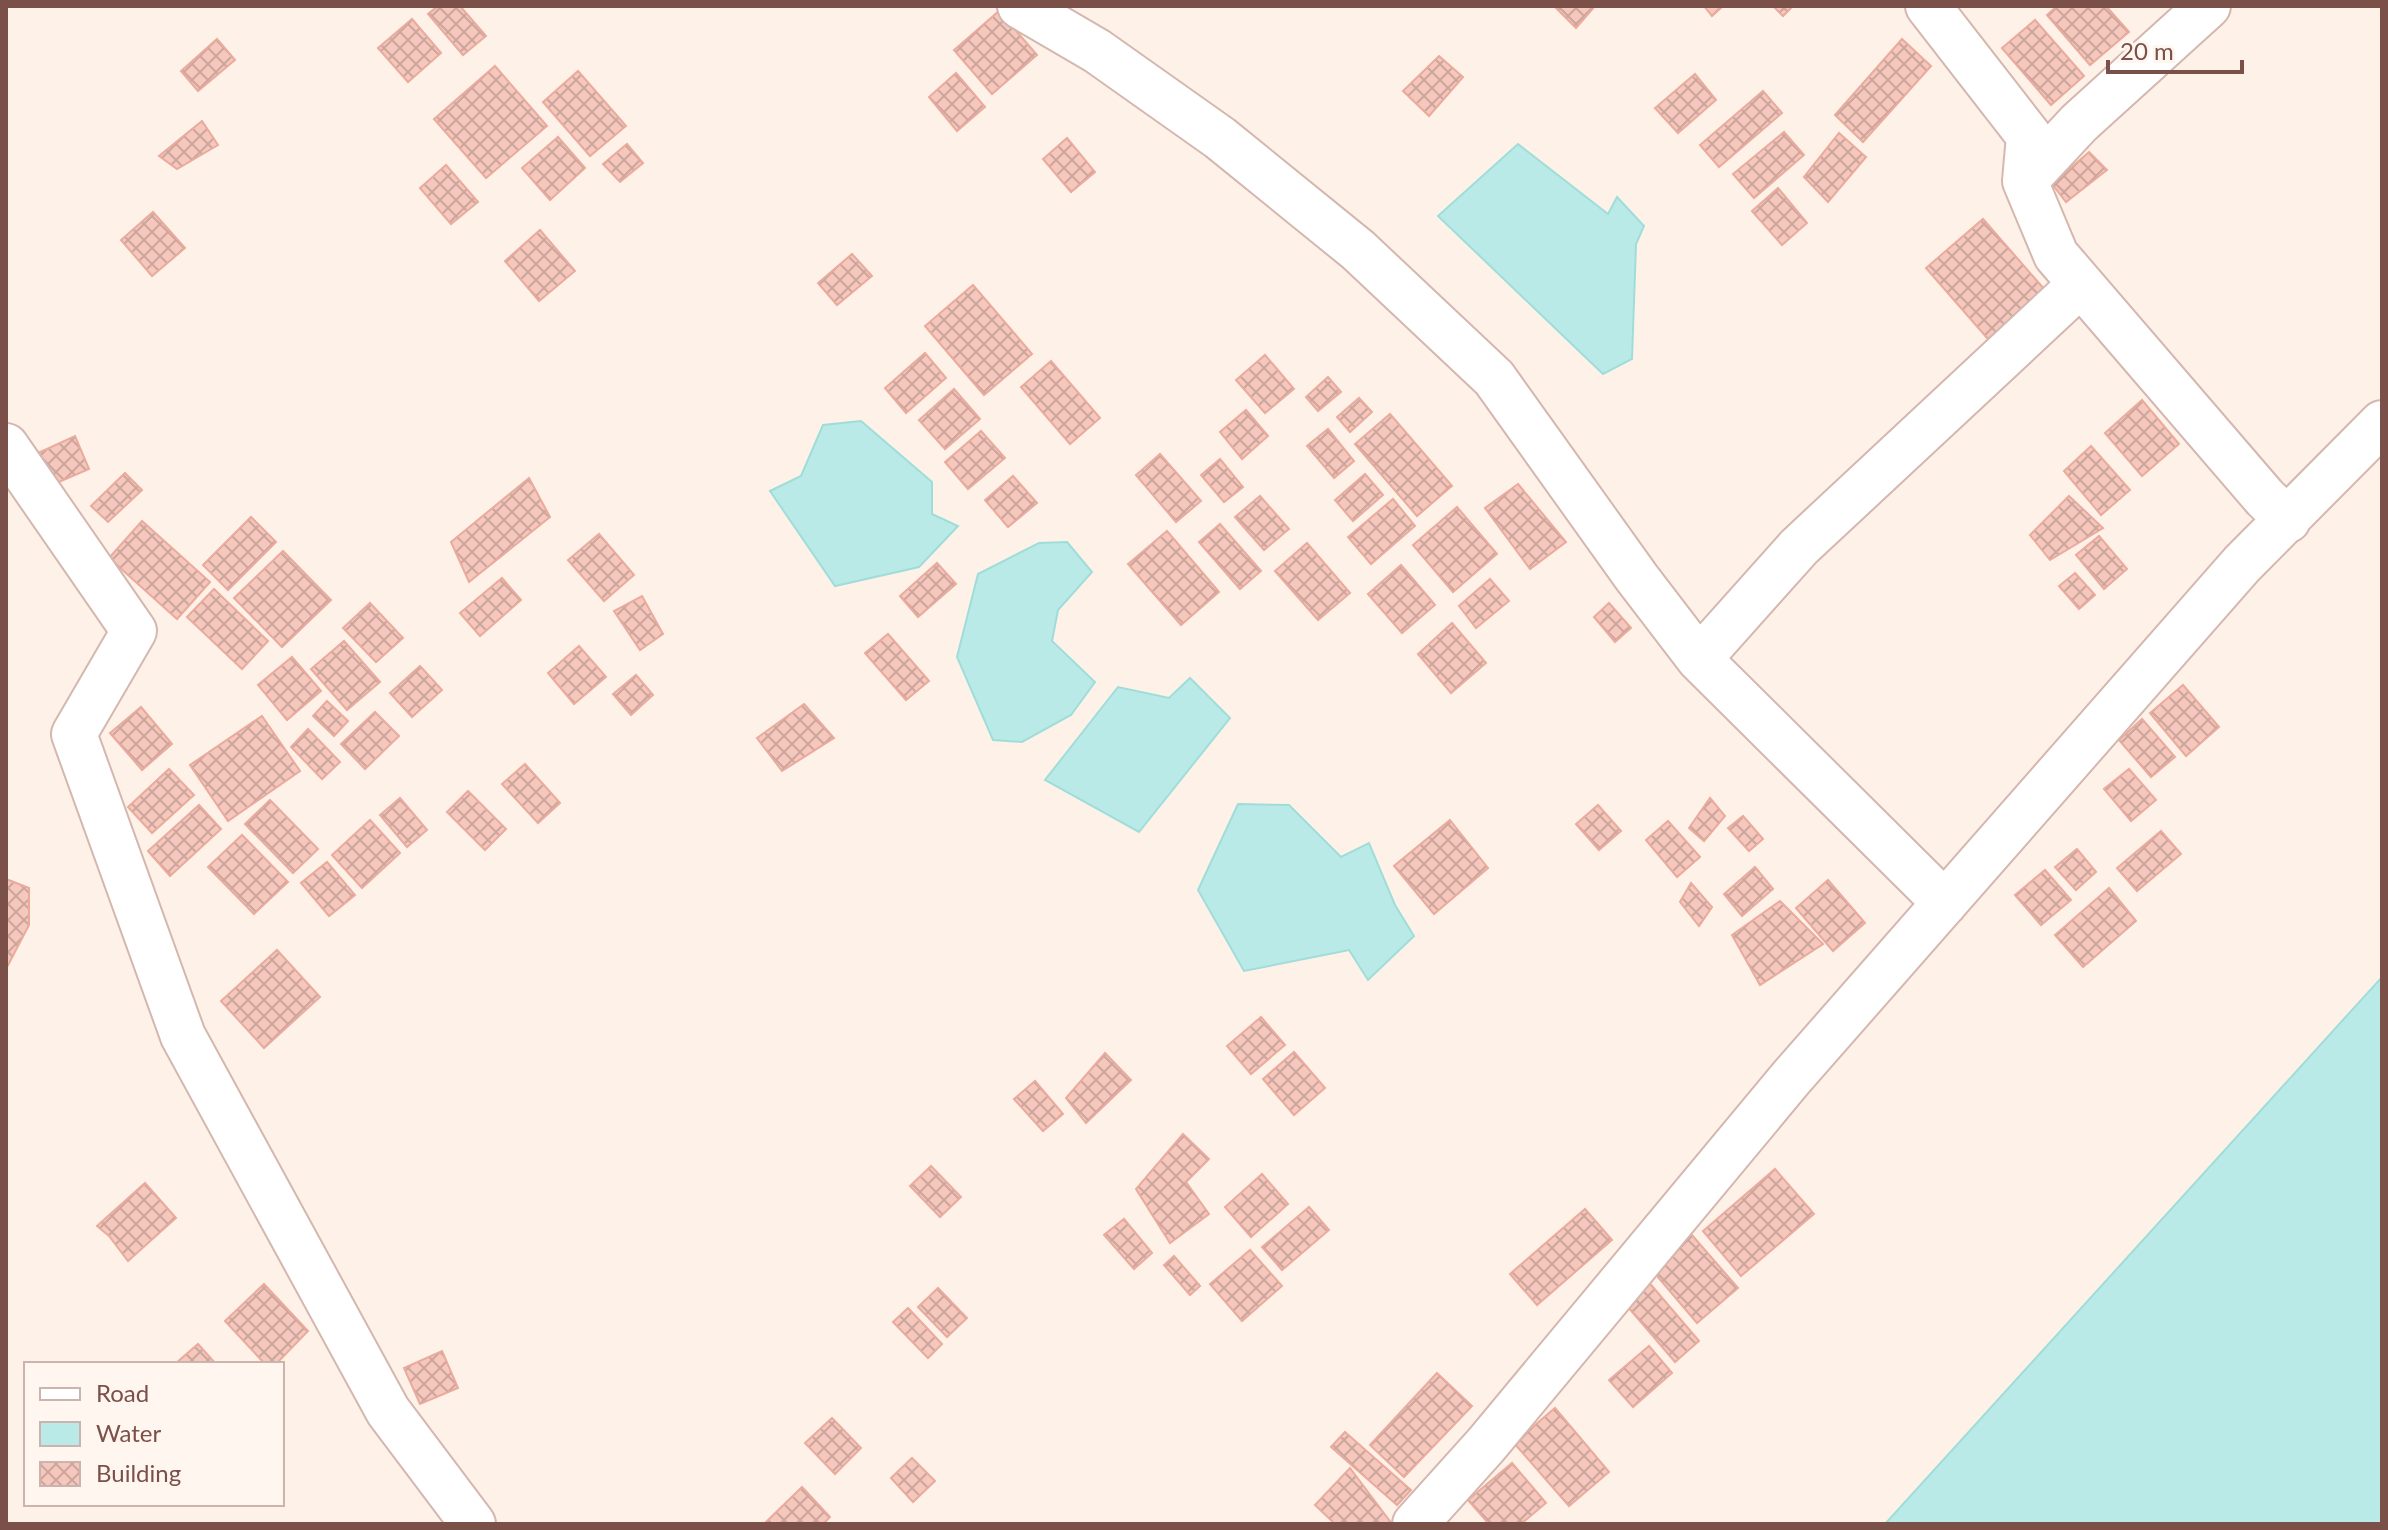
<svg xmlns="http://www.w3.org/2000/svg" width="2388" height="1530" viewBox="0 0 2388 1530" font-family="Lato,sans-serif">
  <style>
    .water { fill: #baeae7; stroke: #9fddd9; stroke-width: 2 }
    .building { fill: url(#building-cross-hatch); stroke: #eaaa9c; stroke-width: 2 }
    .lines { fill: none; stroke-linecap: round; stroke-linejoin: round }
    .street-casing { stroke: #d4b7af; stroke-width: 48 }
    .street { stroke: #fff; stroke-width: 44 }
  </style>
  <defs>
    <pattern id="building-cross-hatch" width="8" height="8" patternUnits="userSpaceOnUse" patternTransform="scale(2)"><rect width="8" height="8" fill="#f6c8bd"/><path d="M0 0l8 8M0 8l8-8" fill="none" stroke="#cca59c"/></pattern>
  </defs>
  <rect width="100%" height="100%" fill="#fef1e8"/>
  <path class="water" d="M1518,144L1608,214L1617,197L1644,226L1636,244L1632,359L1603,374L1438,216Z
    M861,421L932,482V514L958,526L919,567L835,586L770,491L801,476L823,425Z
    M1067,542L1092,572L1058,610L1052,641L1095,682L1071,715L1022,742L993,740L957,657L978,574L1039,543Z
    M1190,678L1230,718L1139,832L1045,780L1118,687L1169,698Z
    M1238,804L1289,805L1341,857L1369,843L1395,905L1414,936L1368,980L1349,950L1244,971L1198,890Z
    M2382,977V1524H1885Z"/>
  <path class="building" d="M438,6H460L486,36L463,55L428,14Z
    M1554,6H1595L1576,28Z
    M1704,6H1723L1712,16Z
    M1773,6H1793L1783,16Z
    M2057,6H2106L2129,32L2090,65L2047,15Z
    M999,11L1037,55L992,94L954,50Z
    M412,19L441,53L408,82L378,48Z
    M2035,20L2084,76L2051,105L2002,48Z
    M217,39L235,60L198,91L181,71Z
    M1902,39L1931,66L1863,142L1835,115Z
    M1439,56L1463,77L1429,116L1403,91Z
    M495,66L547,126L486,178L434,119Z
    M578,71L626,126L590,156L543,102Z
    M956,73L985,107L957,131L929,97Z
    M1695,74L1716,100L1678,133L1655,108Z
    M1763,91L1782,113L1719,167L1700,145Z
    M202,121L218,145L177,169L159,156Z
    M1784,132L1804,155L1754,198L1733,174Z
    M1839,133L1866,157L1828,202L1804,177Z
    M558,137L585,168L550,200L522,168Z
    M1067,138L1095,172L1071,192L1043,159Z
    M627,144L643,163L620,182L603,164Z
    M2089,152L2107,170L2066,202L2052,184Z
    M446,165L478,202L451,224L420,188Z
    M1778,188L1807,223L1782,245L1752,211Z
    M153,212L185,248L152,276L121,240Z
    M1983,219L2045,290L1988,339L1926,268Z
    M540,230L575,271L539,301L505,261Z
    M852,254L872,276L837,305L818,283Z
    M973,285L1032,354L984,395L925,326Z
    M925,353L946,378L906,413L885,388Z
    M1265,355L1294,389L1265,413L1236,380Z
    M1051,361L1100,418L1070,444L1021,387Z
    M1328,377L1341,392L1318,411L1306,397Z
    M954,389L980,419L945,449L919,420Z
    M1359,398L1372,412L1350,432L1337,417Z
    M2142,400L2179,444L2142,476L2105,433Z
    M1246,410L1268,436L1242,459L1220,432Z
    M1390,414L1452,486L1417,516L1355,444Z
    M1328,429L1354,461L1334,478L1307,446Z
    M981,431L1005,458L968,489L945,462Z
    M75,436L89,469L52,485L38,453Z
    M2091,446L2130,490L2101,515L2064,471Z
    M1160,454L1201,501L1176,522L1136,475Z
    M1220,459L1243,487L1224,502L1201,475Z
    M125,473L142,490L108,522L91,506Z
    M1365,474L1383,495L1353,521L1335,500Z
    M1013,476L1037,503L1008,527L985,500Z
    M529,478L550,517L469,582L451,542Z
    M1518,484L1566,542L1530,569L1485,508Z
    M1260,496L1289,529L1264,550L1235,517Z
    M2069,496L2103,528L2050,560L2030,535Z
    M1393,499L1415,526L1371,564L1348,537Z
    M1457,507L1497,554L1453,592L1413,545Z
    M251,517L276,542L228,590L203,565Z
    M142,521L210,582L177,619L109,558Z
    M1220,524L1261,571L1240,589L1199,542Z
    M1167,531L1219,592L1181,625L1128,564Z
    M599,534L634,575L604,601L568,560Z
    M2099,536L2127,569L2104,589L2076,555Z
    M1307,543L1350,593L1318,620L1275,571Z
    M283,551L331,600L282,647L234,598Z
    M937,563L956,584L918,617L900,596Z
    M1401,565L1435,605L1402,633L1368,594Z
    M2075,573L2095,595L2079,609L2059,586Z
    M502,578L521,600L480,636L460,613Z
    M1490,579L1509,601L1476,628L1459,606Z
    M214,589L268,641L242,669L187,617Z
    M642,596L663,634L640,650L614,611Z
    M370,603L403,638L376,662L343,628Z
    M1609,603L1631,628L1615,642L1594,617Z
    M1452,623L1486,663L1451,693L1418,654Z
    M888,634L929,681L906,700L865,653Z
    M344,641L380,682L347,710L311,669Z
    M579,646L606,677L574,704L548,673Z
    M292,657L321,691L287,720L258,685Z
    M420,666L442,690L412,717L390,693Z
    M636,675L653,695L631,715L613,694Z
    M2183,685L2219,727L2186,756L2150,713Z
    M327,701L348,721L334,736L313,716Z
    M804,704L834,738L782,771L757,738Z
    M141,707L172,744L142,770L110,733Z
    M375,712L399,736L365,769L341,744Z
    M262,716L300,771L228,821L190,765Z
    M2142,719L2175,757L2151,777L2119,740Z
    M308,729L340,762L322,779L291,747Z
    M525,764L560,803L538,823L502,784Z
    M169,769L194,795L152,833L128,807Z
    M2129,769L2156,800L2131,821L2104,789Z
    M468,791L506,829L485,850L447,812Z
    M400,798L427,830L407,847L380,815Z
    M1710,798L1725,816L1704,841L1689,828Z
    M270,800L318,849L293,873L245,824Z
    M199,805L221,829L170,876L148,851Z
    M1598,805L1621,831L1599,850L1576,824Z
    M1743,816L1763,839L1749,851L1728,828Z
    M370,820L400,853L362,888L332,855Z
    M1450,820L1488,868L1434,914L1394,866Z
    M1668,821L1700,857L1677,877L1646,840Z
    M2161,831L2181,854L2137,891L2117,868Z
    M242,835L288,882L254,914L208,867Z
    M2077,849L2096,872L2076,890L2055,867Z
    M327,862L355,895L329,916L301,883Z
    M1755,867L1773,889L1742,916L1724,894Z
    M2045,870L2071,900L2041,925L2015,895Z
    M6,879L29,888V925L6,969Z
    M1828,880L1865,923L1833,951L1796,908Z
    M1691,883L1712,907L1699,926L1680,902Z
    M2109,888L2136,921L2083,967L2055,935Z
    M1780,901L1823,944L1760,985L1732,935Z
    M277,950L320,997L264,1048L221,1001Z
    M1261,1017L1285,1045L1251,1074L1227,1046Z
    M1294,1052L1325,1088L1294,1115L1263,1079Z
    M1105,1053L1131,1080L1086,1123L1066,1098Z
    M1035,1081L1063,1114L1043,1131L1014,1099Z
    M1183,1134L1209,1159L1186,1182L1209,1214L1170,1243L1136,1189Z
    M931,1166L961,1197L940,1217L910,1186Z
    M1775,1169L1814,1214L1741,1276L1703,1231Z
    M1262,1174L1288,1204L1251,1237L1225,1207Z
    M145,1183L176,1218L128,1261L109,1236L97,1226Z
    M1309,1207L1329,1230L1282,1270L1262,1247Z
    M1585,1209L1612,1240L1537,1305L1510,1274Z
    M1124,1219L1152,1253L1134,1269L1104,1235Z
    M1691,1234L1738,1288L1697,1323L1651,1269Z
    M1250,1250L1282,1286L1242,1321L1210,1284Z
    M1174,1256L1200,1286L1190,1295L1164,1265Z
    M1646,1279L1699,1341L1675,1362L1622,1300Z
    M264,1284L308,1331L276,1364H265L225,1321Z
    M938,1288L967,1318L947,1337L918,1307Z
    M908,1308L942,1344L928,1358L893,1322Z
    M198,1344L216,1364H175Z
    M1649,1346L1672,1373L1633,1407L1609,1380Z
    M442,1351L458,1388L420,1404L404,1368Z
    M1437,1373L1472,1406L1404,1477L1370,1445Z
    M1555,1408L1609,1472L1569,1506L1514,1443Z
    M832,1418L861,1448L835,1474L805,1443Z
    M1345,1432L1411,1490L1397,1505L1331,1447Z
    M912,1458L935,1481L913,1502L891,1478Z
    M1512,1463L1546,1503L1521,1524H1489L1468,1500Z
    M1350,1468L1392,1524H1335L1315,1505Z
    M802,1487L830,1517L823,1524H764Z"/>
  <g class="lines">
    <g class="street-casing">
      <path id="street" d="M1020,6L1097,51L1220,138L1358,250L1494,378L1637,578L1699,659
        M1928,6L2029,136L2025,181
        M2208,6L2079,123L2025,181L2056,255L2265,498L2288,520
        M6,446L134,631L74,734L183,1036L388,1411L473,1524
        M1945,903L1699,659L1799,547L2081,284
        M1415,1524L1486,1445L1791,1078L2242,564L2382,423"/>
    </g>
    <use href="#street" class="street"/>
  </g>
  <rect width="2388" height="1530" fill="none" stroke="#7b5049" stroke-width="16"/>
  <rect x="24" y="1362" width="260" height="144" fill="#fff6f0" stroke="#cab4ad" stroke-width="2"/>
  <rect x="40" y="1388" width="40" height="12" fill="#ffffff" stroke="#cab4ad" stroke-width="2"/>
  <text x="96" y="1402" font-size="24" fill="#7b5049">Road</text>
  <rect x="40" y="1422" width="40" height="24" fill="#baeae7" stroke="#cab4ad" stroke-width="2"/>
  <text x="96" y="1442" font-size="24" fill="#7b5049">Water</text>
  <rect x="40" y="1462" width="40" height="24" fill="url(#building-cross-hatch)" stroke="#cab4ad" stroke-width="2"/>
  <text x="96" y="1482" font-size="24" fill="#7b5049">Building</text>
  <path d="M2108 60v12h134v-12" fill="none" stroke="#7b5049" stroke-width="4"/>
  <text x="2120" y="60" font-size="24" fill="#7b5049" stroke="#fff6f0" stroke-width="6" paint-order="stroke">20 m</text>
</svg>
